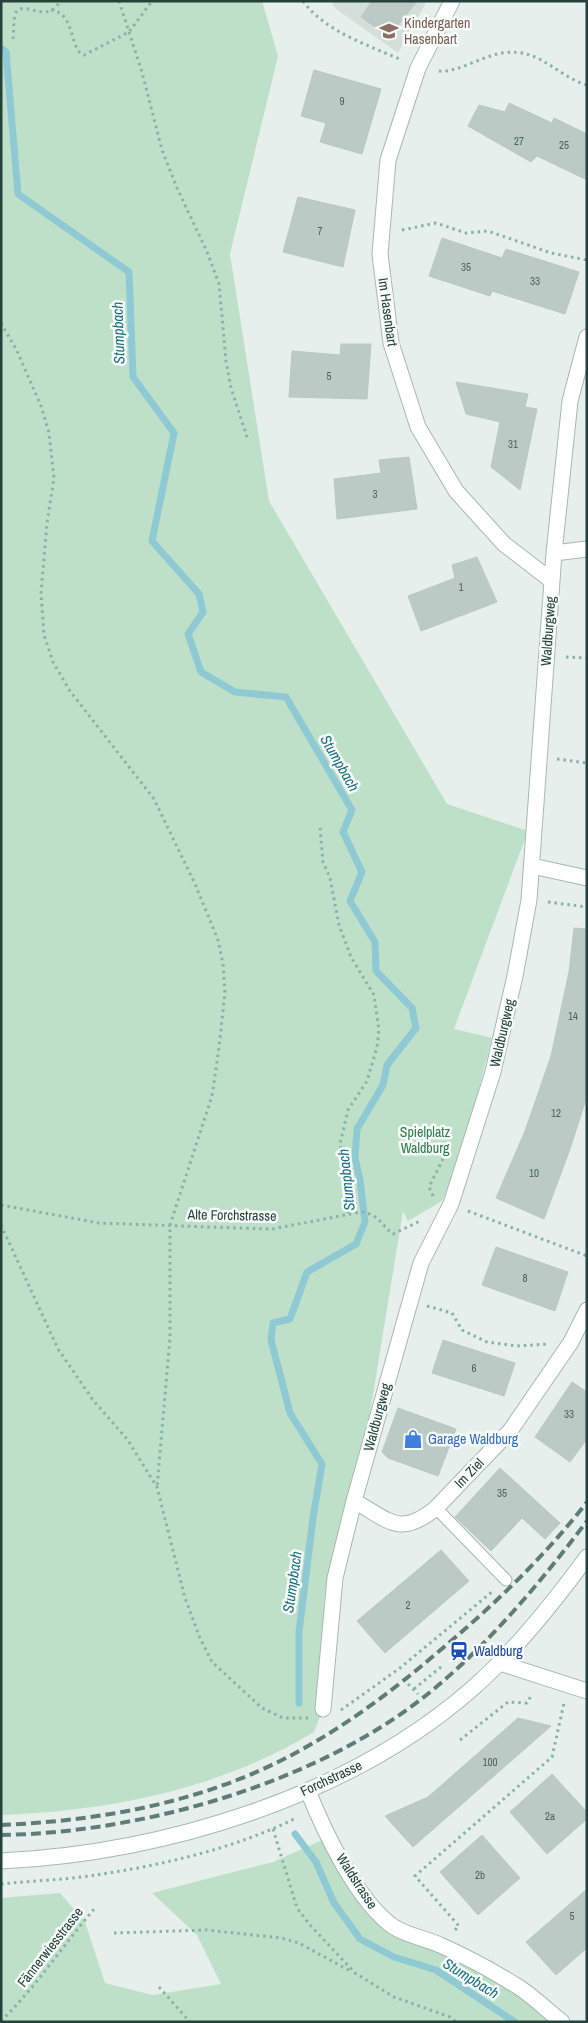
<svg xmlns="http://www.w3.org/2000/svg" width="588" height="2023" viewBox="0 0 588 2023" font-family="'Archivo Narrow',sans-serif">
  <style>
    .built { fill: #d4dfda }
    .green { fill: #bfe0c8 }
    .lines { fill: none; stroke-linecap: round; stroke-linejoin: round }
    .stream { stroke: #8ec9d4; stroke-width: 7 }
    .building { fill: #bbcac4; stroke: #b8c9c2 }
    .service-casing { stroke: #a8b8b2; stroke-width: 13 }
    .minor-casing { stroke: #a8b8b2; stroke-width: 17 }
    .secondary-casing { stroke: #a4bbb3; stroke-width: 17 }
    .path { stroke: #86b3a5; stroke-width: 3; stroke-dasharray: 2.5 4; stroke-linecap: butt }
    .service { stroke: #fff; stroke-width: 11 }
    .minor { stroke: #fff; stroke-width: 15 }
    .secondary { stroke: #fff; stroke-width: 15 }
    .rail { stroke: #5f7d75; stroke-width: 4; stroke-dasharray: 10 5; stroke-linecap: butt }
    .labels { text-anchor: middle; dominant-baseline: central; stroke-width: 5; stroke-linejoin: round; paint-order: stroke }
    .number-label { font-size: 11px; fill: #4a645c }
    .education-label { font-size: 14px; fill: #785e54; stroke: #f7fbf9; text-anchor: start }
    .street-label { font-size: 14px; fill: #24423a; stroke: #f7fbf9 }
    .park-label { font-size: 14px; fill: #2d7a4b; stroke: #f7fbf9 }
    .shop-label { font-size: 14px; fill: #366cbe; stroke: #f7fbf9; text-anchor: start }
    .transit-label { font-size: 14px; fill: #164399; stroke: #f7fbf9; text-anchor: start }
    .water-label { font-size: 15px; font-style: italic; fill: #1c6f80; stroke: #f7fbf9 }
  </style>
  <rect width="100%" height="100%" fill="#e6efeb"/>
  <path class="built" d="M331,1H427L398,53L335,8Z"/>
  <path class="green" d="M1,1H262L278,56L230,254L269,501L447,804L528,831L454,1029L492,1038L462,1153L442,1201L408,1221L403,1211L361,1468L335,1578L323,1709L314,1732C220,1789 110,1811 1,1815Z
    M329,1837L379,1914L439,1944L562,2022H1V1898L60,1893L85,1922L105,1983L153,1995L221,1984L197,1935L152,1893L273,1862Z"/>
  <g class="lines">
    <path class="stream" d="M1,48L6,52L18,194L129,272L133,377L174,433L152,541L199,594L203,612L188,634L201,672L235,692L286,697L352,810L343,832L362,872L350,901L375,942L376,971L412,1008L416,1028L387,1065L383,1085L357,1129L355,1158L360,1180L365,1222L356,1244L307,1272L290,1319L273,1323L271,1340L290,1413L322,1464L313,1518L299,1632V1703
      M295,1834L316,1862L334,1903L360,1939L394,1957L436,1970L515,2022"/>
  </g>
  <path class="building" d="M372,1H417L389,37L361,17Z
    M314,70L381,89L362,154L320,142L326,123L301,116Z
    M509,103L552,123L554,118L587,134V180L537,156L531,162L468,126L479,105L505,112Z
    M298,197L355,210L343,267L283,252Z
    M442,238L502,258L506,249L579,272L565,314L492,291L490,296L429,276Z
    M341,344H371L367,399L289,397L292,351L340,355Z
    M456,382L528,394L525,407L537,409L520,490L491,467L500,422L466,414Z
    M409,457L417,509L337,519L334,479L381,473L379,460Z
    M477,557L497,602L421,631L408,596L455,578L452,565Z
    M574,928L587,929V1096L570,1149L544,1219L496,1198L525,1131L551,1056L569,972Z
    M496,1247L568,1272L555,1311L482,1285Z
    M443,1340L515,1363L504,1396L432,1373Z
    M572,1382L587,1392V1439L570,1462L535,1437Z
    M398,1408L456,1429L438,1476L388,1458L382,1452Z
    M500,1468L560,1523L545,1539L522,1518L491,1551L455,1517Z
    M441,1550L469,1581L385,1653L357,1621Z
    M518,1718L551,1726L413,1847L385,1816L428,1797Z
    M552,1774L587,1812V1819L547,1854L510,1812Z
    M482,1835L520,1878L478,1915L440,1872Z
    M587,1889V1948L556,1975L526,1942Z"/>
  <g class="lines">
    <g class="service-casing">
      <path id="service" d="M436,1508L506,1580"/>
    </g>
    <g class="minor-casing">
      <path id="minor" d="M452,1L418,68L388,160L380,254L391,343L418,427L456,491L504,544L552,581
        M554,553L587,549
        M532,866L587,878
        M354,1501C389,1520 399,1538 436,1508L510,1431L571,1342L587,1310
        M500,1663L587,1691
        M323,1709L335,1578L354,1501L421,1263L451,1204L493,1072L515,976L529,900L554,553L570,401L587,337
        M308,1791C324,1831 358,1903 394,1927C408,1936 425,1938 440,1945C465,1956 498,1974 520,1988C535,1998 548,2011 562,2022"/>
    </g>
    <g class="secondary-casing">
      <path id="secondary" d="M1,1861C164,1853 349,1797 473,1688C514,1652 554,1602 587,1557"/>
    </g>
    <path class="path" d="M119,1L142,72L162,150L177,188L208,254L219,284L226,361L231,388L248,440
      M303,1C324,31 370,46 402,60
      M51,10C76,13 69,50 84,55L129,32L152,1
      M13,39C14,31 13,19 16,12C25,0 48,25 60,1
      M439,71C457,73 482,56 502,53C540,47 556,76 587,85
      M402,230L436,223L466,233L488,231L551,253L587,260
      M1,323L17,351L41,406L49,433L54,478L47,523L41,593L44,635L53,662L70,691L154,799L195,884L218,940L223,964L225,992L219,1048L212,1096L170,1225V1338L157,1487
      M566,657L587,658
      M557,759L587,763
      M320,828L323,862L330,878L339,925L351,957L374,995L379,1030L377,1047L367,1081L348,1110L340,1144L346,1173L348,1214
      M548,902L587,907
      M433,1196L429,1187L443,1159
      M1,1205L99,1223L238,1228L272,1229L361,1212C379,1214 380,1224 393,1234L420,1221
      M468,1211L587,1256
      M1,1225L58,1349L93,1400L127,1439L157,1487L185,1598L200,1638L212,1662L262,1708L283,1718H308
      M427,1306L452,1313L462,1330L487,1342L517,1346L548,1344
      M408,1684L418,1694
      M414,1689L442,1666
      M341,1710L400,1668L493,1591
      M460,1740L508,1702L527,1703L531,1696
      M273,1829L297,1908L310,1925L355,1973L394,1997L450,2017L456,2022
      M1,1884C30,1881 60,1880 89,1876C158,1866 231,1850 294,1819
      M455,1930L459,1926L415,1876L552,1757L564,1703
      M114,1933L207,1930L281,1938L299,1943L352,1972
      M159,1987L190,2022
      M1,2021C37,1986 63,1945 95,1908"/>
    <use href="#service" class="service"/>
    <use href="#minor" class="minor"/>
    <use href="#secondary" class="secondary"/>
    <path class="rail" d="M1,1825C96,1821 194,1804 280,1761C340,1731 393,1691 444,1647C496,1603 545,1556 587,1502
      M1,1835C142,1833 318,1783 429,1693C489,1644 540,1583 587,1521"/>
  </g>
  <defs>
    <g id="school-bare" transform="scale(1.5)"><path d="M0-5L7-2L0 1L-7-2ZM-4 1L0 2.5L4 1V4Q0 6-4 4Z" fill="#8d6e63" stroke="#f7fbf9" stroke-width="2.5" paint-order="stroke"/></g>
    <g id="shop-bare" transform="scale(1.5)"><path d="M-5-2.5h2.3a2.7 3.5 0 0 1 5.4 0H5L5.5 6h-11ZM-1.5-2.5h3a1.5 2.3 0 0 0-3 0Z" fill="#3f7fe0" stroke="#f7fbf9" stroke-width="2.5" paint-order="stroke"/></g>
    <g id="station-bare" transform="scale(1.5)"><path d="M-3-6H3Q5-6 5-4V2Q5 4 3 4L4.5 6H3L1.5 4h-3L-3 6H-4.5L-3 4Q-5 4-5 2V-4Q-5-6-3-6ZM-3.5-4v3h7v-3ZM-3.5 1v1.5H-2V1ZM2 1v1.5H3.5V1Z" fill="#1a4fb4" stroke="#f7fbf9" stroke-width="2.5" paint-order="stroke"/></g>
  </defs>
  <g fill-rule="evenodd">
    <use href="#school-bare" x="389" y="31"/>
    <use href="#shop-bare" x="413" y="1439"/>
    <use href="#station-bare" x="459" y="1651"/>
  </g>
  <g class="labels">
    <g class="number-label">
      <text x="342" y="101">9</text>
      <text x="519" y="141">27</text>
      <text x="564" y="145">25</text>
      <text x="320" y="231">7</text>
      <text x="466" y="267">35</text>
      <text x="535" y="281">33</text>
      <text x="329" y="376">5</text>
      <text x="513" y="444">31</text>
      <text x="375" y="494">3</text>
      <text x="461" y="587">1</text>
      <text x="573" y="1016">14</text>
      <text x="556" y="1113">12</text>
      <text x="534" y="1173">10</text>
      <text x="525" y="1278">8</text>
      <text x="474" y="1368">6</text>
      <text x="569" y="1414">33</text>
      <text x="502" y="1493">35</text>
      <text x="408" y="1605">2</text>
      <text x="490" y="1762">100</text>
      <text x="550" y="1816">2a</text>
      <text x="480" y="1875">2b</text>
      <text x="572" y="1916">5</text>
    </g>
    <g class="education-label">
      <text x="404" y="23">Kindergarten<tspan x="404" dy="16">Hasenbart</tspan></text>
    </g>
    <g class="street-label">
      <text transform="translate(388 312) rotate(82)">Im Hasenbart</text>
      <text transform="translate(548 631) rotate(-86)">Waldburgweg</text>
      <text transform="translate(502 1033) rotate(-77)">Waldburgweg</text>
      <text transform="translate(232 1215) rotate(1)">Alte Forchstrasse</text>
      <text transform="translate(377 1417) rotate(-75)">Waldburgweg</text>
      <text transform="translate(469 1473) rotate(-46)">Im Ziel</text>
      <text transform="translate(331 1778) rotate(-25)">Forchstrasse</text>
      <text transform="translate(357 1881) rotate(57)">Waldstrasse</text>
      <text transform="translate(50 1947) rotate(-52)">Fännerwiesstrasse</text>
    </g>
    <g class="park-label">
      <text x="425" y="1132">Spielplatz<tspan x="425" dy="16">Waldburg</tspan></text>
    </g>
    <g class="shop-label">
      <text x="428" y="1439">Garage Waldburg</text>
    </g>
    <g class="transit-label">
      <text x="474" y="1651">Waldburg</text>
    </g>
    <g class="water-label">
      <text transform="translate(118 333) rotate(-92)">Stumpbach</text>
      <text transform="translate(340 763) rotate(60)">Stumpbach</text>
      <text transform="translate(346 1180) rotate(-96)">Stumpbach</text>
      <text transform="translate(292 1582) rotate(-82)">Stumpbach</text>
      <text transform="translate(471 1978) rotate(32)">Stumpbach</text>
    </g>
  </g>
  <rect width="588" height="2023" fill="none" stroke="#24423a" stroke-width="5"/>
</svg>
